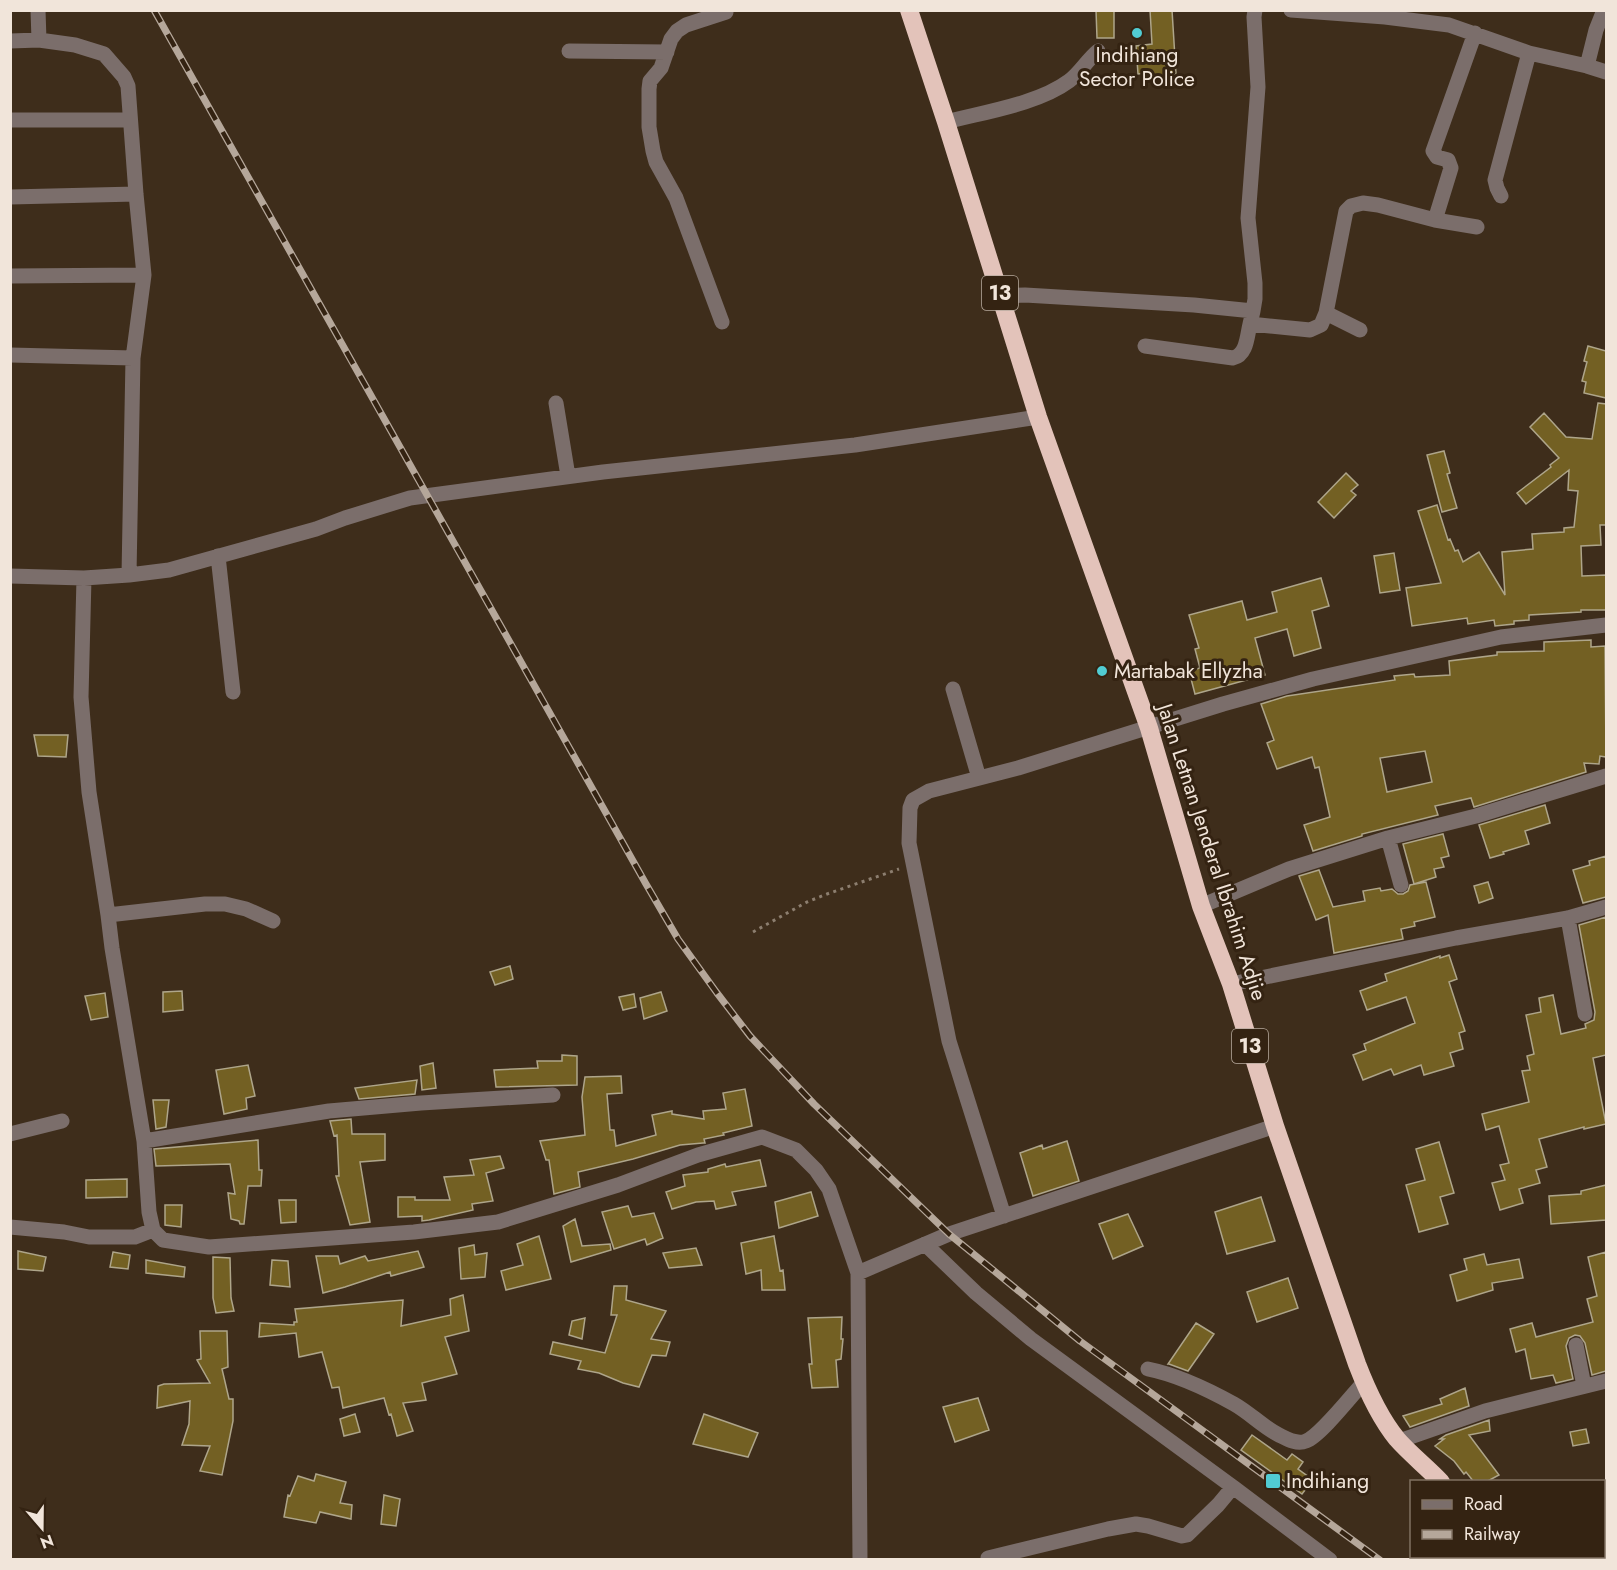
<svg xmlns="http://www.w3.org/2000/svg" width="1617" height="1570" viewBox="0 0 1617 1570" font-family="Jost,sans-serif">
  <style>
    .building { fill: #736023; stroke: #aea58a; stroke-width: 1.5; fill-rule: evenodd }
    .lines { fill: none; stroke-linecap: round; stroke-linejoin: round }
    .path { stroke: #8c7e6f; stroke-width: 3; stroke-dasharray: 3 4.5; stroke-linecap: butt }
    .minor { stroke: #7b6e6b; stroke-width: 15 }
    .highway { stroke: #e3c3ba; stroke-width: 18 }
    .rail-casing { stroke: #b5a79a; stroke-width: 7 }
    .rail { stroke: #342312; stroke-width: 4.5; stroke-dasharray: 14; stroke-linecap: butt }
    .poi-dot { fill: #51ccd3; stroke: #342312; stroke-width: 2 }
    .labels { text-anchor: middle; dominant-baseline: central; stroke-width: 6; stroke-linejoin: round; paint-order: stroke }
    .shield { fill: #342312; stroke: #b8ab9e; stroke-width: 1.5 }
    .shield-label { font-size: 20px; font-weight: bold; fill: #f1e5da }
    .poi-label { font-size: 21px; fill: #f1e5da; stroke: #342312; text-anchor: start }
    .street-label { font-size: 21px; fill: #f1e5da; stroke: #342312 }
  </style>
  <rect width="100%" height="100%" fill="#3e2d1b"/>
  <path class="building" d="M1096,10H1114V38H1097Z
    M1150,10H1172L1176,74L1147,77V73L1138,74L1136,46L1152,44Z
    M1588,346L1606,351V398L1584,393L1586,382L1582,381L1587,362L1584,361Z
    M1598,403L1606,404V525H1600L1601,545L1581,546L1582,576L1606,575V610H1581V612L1529,615V620L1514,621V624L1495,626L1494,620L1468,624L1467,618L1412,626L1406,588L1441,583L1418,511L1437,505L1448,540L1450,539L1455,551L1458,550L1463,562L1479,552L1505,595L1502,552L1533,549L1532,534L1564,532V528L1574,527L1578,491L1568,490L1569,470L1526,504L1517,493L1551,467L1550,465L1559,458L1530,427L1544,413L1566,437L1592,439Z
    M1444,451L1450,473L1447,474L1457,508L1442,512L1427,455Z
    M1346,473L1358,485L1351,491L1356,495L1334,518L1318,502Z
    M1394,553L1400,590L1380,593L1374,556Z
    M1321,578L1329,606L1312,611L1321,648L1294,656L1287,629L1255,638L1265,675L1195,694L1189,671L1200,668L1195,649L1199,648L1189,615L1242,601L1247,620L1277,612L1272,592Z
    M1591,640V647L1605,646L1606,757L1600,756L1599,764L1584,763L1586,772L1474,807L1471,798L1435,806L1438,815L1362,834V836L1313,851L1304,825L1330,817L1319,767L1315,768L1312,757L1277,769L1267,743L1274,740L1261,704L1287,696L1395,680L1394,676L1414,674L1415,677L1450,675L1449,661L1497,655V652L1544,651V642ZM1425,751L1432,782L1387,792L1380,758Z
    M34,735H68L66,757L38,756Z
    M1545,805L1550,823L1525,831L1529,844L1503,852L1504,854L1490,858L1479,825Z
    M1443,834L1449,856L1441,858L1444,867L1434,869L1436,877L1414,884L1403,844Z
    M1606,856V897L1583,903L1573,870L1590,865L1589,861Z
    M1319,870L1333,907L1365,901L1363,891L1380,888L1381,891L1392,889L1398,894H1403L1408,891L1410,885L1426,882L1435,917L1414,922L1415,926L1401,929L1403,939L1334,953L1328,915L1316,920L1299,876Z
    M1488,882L1493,898L1479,903L1474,886Z
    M1606,917V1055L1593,1058L1606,1124L1584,1129V1127L1539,1139L1547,1167L1536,1170L1540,1183L1519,1189L1523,1203L1500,1210L1492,1183L1505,1180L1500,1165L1509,1163L1499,1126L1486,1130L1482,1114L1529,1102L1522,1071L1530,1070L1527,1056L1534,1054L1526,1015L1541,1012L1539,998L1553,995L1561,1034L1586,1028L1585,1024L1594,1020L1595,1012L1579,925Z
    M1449,955L1457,979L1449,982L1465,1031L1459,1033L1463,1049L1450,1053L1454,1066L1424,1075L1421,1065L1394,1075L1391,1069L1363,1080L1353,1055L1366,1050L1364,1044L1415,1023L1406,997L1367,1010L1360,991L1387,981L1385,974L1440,956V958Z
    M510,966L513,979L495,985L490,972Z
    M182,991L183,1010L163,1012V992Z
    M661,992L667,1011L644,1019L640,998Z
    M105,993L108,1017L91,1020L85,996Z
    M634,994L636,1007L623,1010L619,997Z
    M562,1055L577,1056V1085L496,1087L494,1070L538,1068L537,1061H562Z
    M433,1063L436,1088L422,1090L420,1066Z
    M248,1065L255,1096L246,1098L247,1109L224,1114L216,1070Z
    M621,1076L622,1093L607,1094L610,1130H614L616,1146L656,1135L652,1115L672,1111V1114L704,1119L703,1111L726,1109L723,1093L745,1089L752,1126L723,1133L724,1135L704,1139L705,1143H703L680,1145L633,1159L578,1172L580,1187L554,1194L549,1160H546L540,1141L585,1135L582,1097L585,1077Z
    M417,1080L415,1094L359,1099L355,1088Z
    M153,1100H169L166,1127L156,1129Z
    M351,1119L352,1134H385V1160L360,1162L370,1222L350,1225L336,1176H339L337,1135L334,1136L330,1121Z
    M258,1140L259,1170H262L261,1186H248L244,1224H240L239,1221L231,1219L228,1193L235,1194L230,1164L156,1166L154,1149Z
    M1067,1141L1079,1181L1033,1196L1020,1153L1042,1145L1043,1149Z
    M1439,1142L1454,1193L1440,1197L1448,1224L1419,1232L1406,1185L1425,1180L1416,1149Z
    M500,1156L504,1168L486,1173L493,1201L472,1204L473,1210L429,1220L422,1221V1216L398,1217V1197H415V1200H450L444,1177L474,1175L470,1160Z
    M760,1160L766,1186L732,1192L736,1205L716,1209L714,1201L696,1202L672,1209L666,1192L685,1186L683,1175L708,1172V1169L725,1164L726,1167Z
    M127,1179V1197L86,1198V1180Z
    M1606,1185V1220L1551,1224L1549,1196L1581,1194V1191Z
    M811,1192L818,1216L779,1228L775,1202Z
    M1261,1197L1275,1241L1227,1254L1215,1212Z
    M279,1200H296V1222L281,1223Z
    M165,1205H182L181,1227L165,1225Z
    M628,1206L632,1217L654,1213L663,1238L647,1245L645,1239L614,1249L602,1212Z
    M1128,1214L1143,1246L1113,1259L1099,1224Z
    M575,1219L582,1246L610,1244L611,1250L571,1262L563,1226Z
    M539,1236L551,1279L506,1290L501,1271L523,1265L517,1244Z
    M774,1236L780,1271L783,1270L785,1290H762L761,1270L746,1274L741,1243Z
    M474,1245L475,1255L487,1253L485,1277L461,1279L459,1248Z
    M696,1248L702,1265L669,1268L663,1253Z
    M18,1251L46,1257L43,1271L18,1269Z
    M418,1251L424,1267L391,1276L390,1272L345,1287L323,1293L316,1256H338L340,1264L365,1256L368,1261Z
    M113,1252L130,1255L128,1269L110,1267Z
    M1606,1252V1371L1592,1375L1585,1343L1580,1336L1575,1335L1569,1338L1566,1346L1573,1379L1556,1383L1553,1375L1531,1379L1525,1349L1516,1352L1510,1329L1532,1323L1536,1337L1593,1322L1587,1299L1597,1296L1588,1257Z
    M1484,1254L1487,1265L1519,1259L1523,1278L1492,1283L1493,1290L1457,1301L1450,1275L1467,1270L1464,1259Z
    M213,1257L230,1258L231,1298L234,1311L216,1313L213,1298Z
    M146,1260L185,1267L184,1277L146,1273Z
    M272,1260L288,1261L290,1287L270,1285Z
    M1288,1278L1298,1308L1257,1322L1247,1292Z
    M614,1286H627L626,1300L666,1311L651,1339L670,1342L666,1356L652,1355L639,1387L623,1383L599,1373L578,1369L581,1361L550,1354L553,1342L605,1353L617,1315H611Z
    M463,1295L469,1331L445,1337L457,1374L422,1383L426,1400L403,1403L413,1431L397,1436L391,1414L389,1415L384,1398L343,1408L339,1387L332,1388L322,1352L299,1357L296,1333L259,1337L260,1323L294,1325V1322H297L295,1309L403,1300L401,1326L451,1315L450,1299Z
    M842,1317L841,1339H843L841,1359L836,1360L838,1387L812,1388L809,1364H812L808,1318Z
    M585,1318L582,1339L569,1335L572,1321Z
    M1196,1323L1214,1334L1188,1371L1169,1364H1168Z
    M200,1331H227L228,1367L222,1369L229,1399H233V1421L222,1475L200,1471L210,1446L182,1445L189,1424L190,1401L157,1408L158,1386L164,1384L210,1383L197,1360L201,1359Z
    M1465,1388L1469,1406L1410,1427L1403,1416L1442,1404L1440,1399Z
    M978,1398L989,1430L955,1442L943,1407Z
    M355,1414L360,1432L344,1436L340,1419Z
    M704,1414L758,1433L748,1457L693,1444Z
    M1489,1420L1490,1431L1469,1435L1499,1475L1486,1482H1474L1466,1472L1464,1474L1454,1461L1435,1446L1444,1439H1440L1446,1435Z
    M1586,1429L1589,1443L1573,1446L1570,1432Z
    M1252,1435L1287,1460L1292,1454L1303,1462L1298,1469L1313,1480L1302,1494L1241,1450Z
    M316,1474L346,1482L340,1503L352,1505L351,1519L320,1512L316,1523L284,1517L288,1495L290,1496L298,1476L314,1481Z
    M384,1495L400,1499L396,1526L381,1524Z"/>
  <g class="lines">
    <path class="path" d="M753,932L807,902L827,894L899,869"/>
    <path class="minor" d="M38,10L39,40
      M1291,10L1385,17L1449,25L1529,53L1587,66L1606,72
      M10,41L39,40L75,45L104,54L124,77L128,86L136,194L144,275L133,358L129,575
      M569,51L667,52
      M1587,66L1596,30L1604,10
      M10,120H130
      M946,122C984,112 1038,104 1069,81C1080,73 1087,60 1098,51
      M1501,196L1497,188L1495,180L1529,53
      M10,197L136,194
      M1435,220L1451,168L1448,160L1437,157L1433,151L1475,33
      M10,276L144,275
      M1001,296L1025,295L1194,305L1253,311L1255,299V283L1248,218L1258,87L1254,17L1255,10
      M1253,311L1250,324L1310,330L1321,325L1326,313L1346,211L1351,206L1363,203L1378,205L1435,220L1477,227
      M1326,313L1360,330
      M722,322L676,198L656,162L653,151L649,127V89L650,81L661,68L671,39L677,31L686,25L726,12
      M1145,346L1233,358C1247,355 1247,336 1250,324
      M10,355L133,358
      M556,403L568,476
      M218,556L233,692
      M10,576L84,578L129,575L169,570L316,529L345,518L410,498L603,472L855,445L1038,417
      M84,578L81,697L89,792L108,915L112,948L144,1141L149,1212L153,1230L163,1240L209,1247L414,1232L498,1222L618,1185L698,1155L762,1137L796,1150L816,1170L829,1189L858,1273
      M953,689L979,778
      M1388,838L1401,885
      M1201,906L1289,869L1388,838L1476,816L1606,776
      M108,915L205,904H225L246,909L273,921
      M1568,918L1585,1014
      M1231,984L1456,938L1568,918L1606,907
      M10,1134L62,1121
      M144,1141L329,1111L421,1103L553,1095
      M1004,1216L949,1041L909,843L910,808L913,800L929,791L1018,768L1223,704L1313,679L1501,637L1606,625
      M10,1227L64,1232L89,1237H135L153,1230
      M925,1244L976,1293L1031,1339L1233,1487L1218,1505L1187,1535L1182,1536L1148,1526L1136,1524L1108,1529L988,1558
      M1576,1345L1584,1386
      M1148,1369C1178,1375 1207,1389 1234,1404C1250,1413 1263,1427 1279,1435C1287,1439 1297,1445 1306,1441C1320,1436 1352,1395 1364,1382
      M1399,1441L1485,1411L1606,1381
      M1233,1487L1330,1560
      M860,1560L858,1273L949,1234L1275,1126"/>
    <path class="highway" d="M909,10L946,122L1038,417L1149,728L1201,906L1231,984L1275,1126L1357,1364C1367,1390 1379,1417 1397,1439C1409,1453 1428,1468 1441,1482
      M1514,1556L1516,1560"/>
    <g class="rail-casing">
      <path id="rail" d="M154,10L646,884L678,939L717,993L750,1036L814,1104L949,1234L1080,1341L1380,1560"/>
    </g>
    <use href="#rail" class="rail"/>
  </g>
  <g class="poi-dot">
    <circle cx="1137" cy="33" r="6"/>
    <circle cx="1102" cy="671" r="6"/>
    <rect x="1265" y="1473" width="16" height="16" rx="3"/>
  </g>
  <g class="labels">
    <g class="shield">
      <rect x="982" y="276" width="36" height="34" rx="4.5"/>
      <rect x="1232" y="1029" width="36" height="34" rx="4.5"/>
    </g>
    <g class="shield-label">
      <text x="1000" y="293">13</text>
      <text x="1250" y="1046">13</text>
    </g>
    <g class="poi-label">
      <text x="1137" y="55" text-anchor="middle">Indihiang<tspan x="1137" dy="24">Sector Police</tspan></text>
      <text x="1114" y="671">Martabak Ellyzha</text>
      <text x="1286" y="1481">Indihiang</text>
    </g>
    <g class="street-label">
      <text transform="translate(1212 852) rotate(72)">Jalan Letnan Jenderal Ibrahim Adjie</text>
    </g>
  </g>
  <rect width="1617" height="1570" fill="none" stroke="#f1e5da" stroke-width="24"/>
  <rect x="1410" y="1480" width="195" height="78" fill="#342312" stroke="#807162" stroke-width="1.5"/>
  <rect x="1422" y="1500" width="30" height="9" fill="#7b6e6b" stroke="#807162" stroke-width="1.5"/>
  <text x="1464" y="1510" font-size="18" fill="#f1e5da">Road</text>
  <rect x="1422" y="1530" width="30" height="9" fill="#b5a79a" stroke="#807162" stroke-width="1.5"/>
  <text x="1464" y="1540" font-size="18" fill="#f1e5da">Railway</text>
  <g transform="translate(42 1528) rotate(160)" stroke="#342312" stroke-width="4.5" paint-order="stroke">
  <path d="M0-4.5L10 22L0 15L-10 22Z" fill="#f1e5da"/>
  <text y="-9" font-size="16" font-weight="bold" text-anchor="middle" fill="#f1e5da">N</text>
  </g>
</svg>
